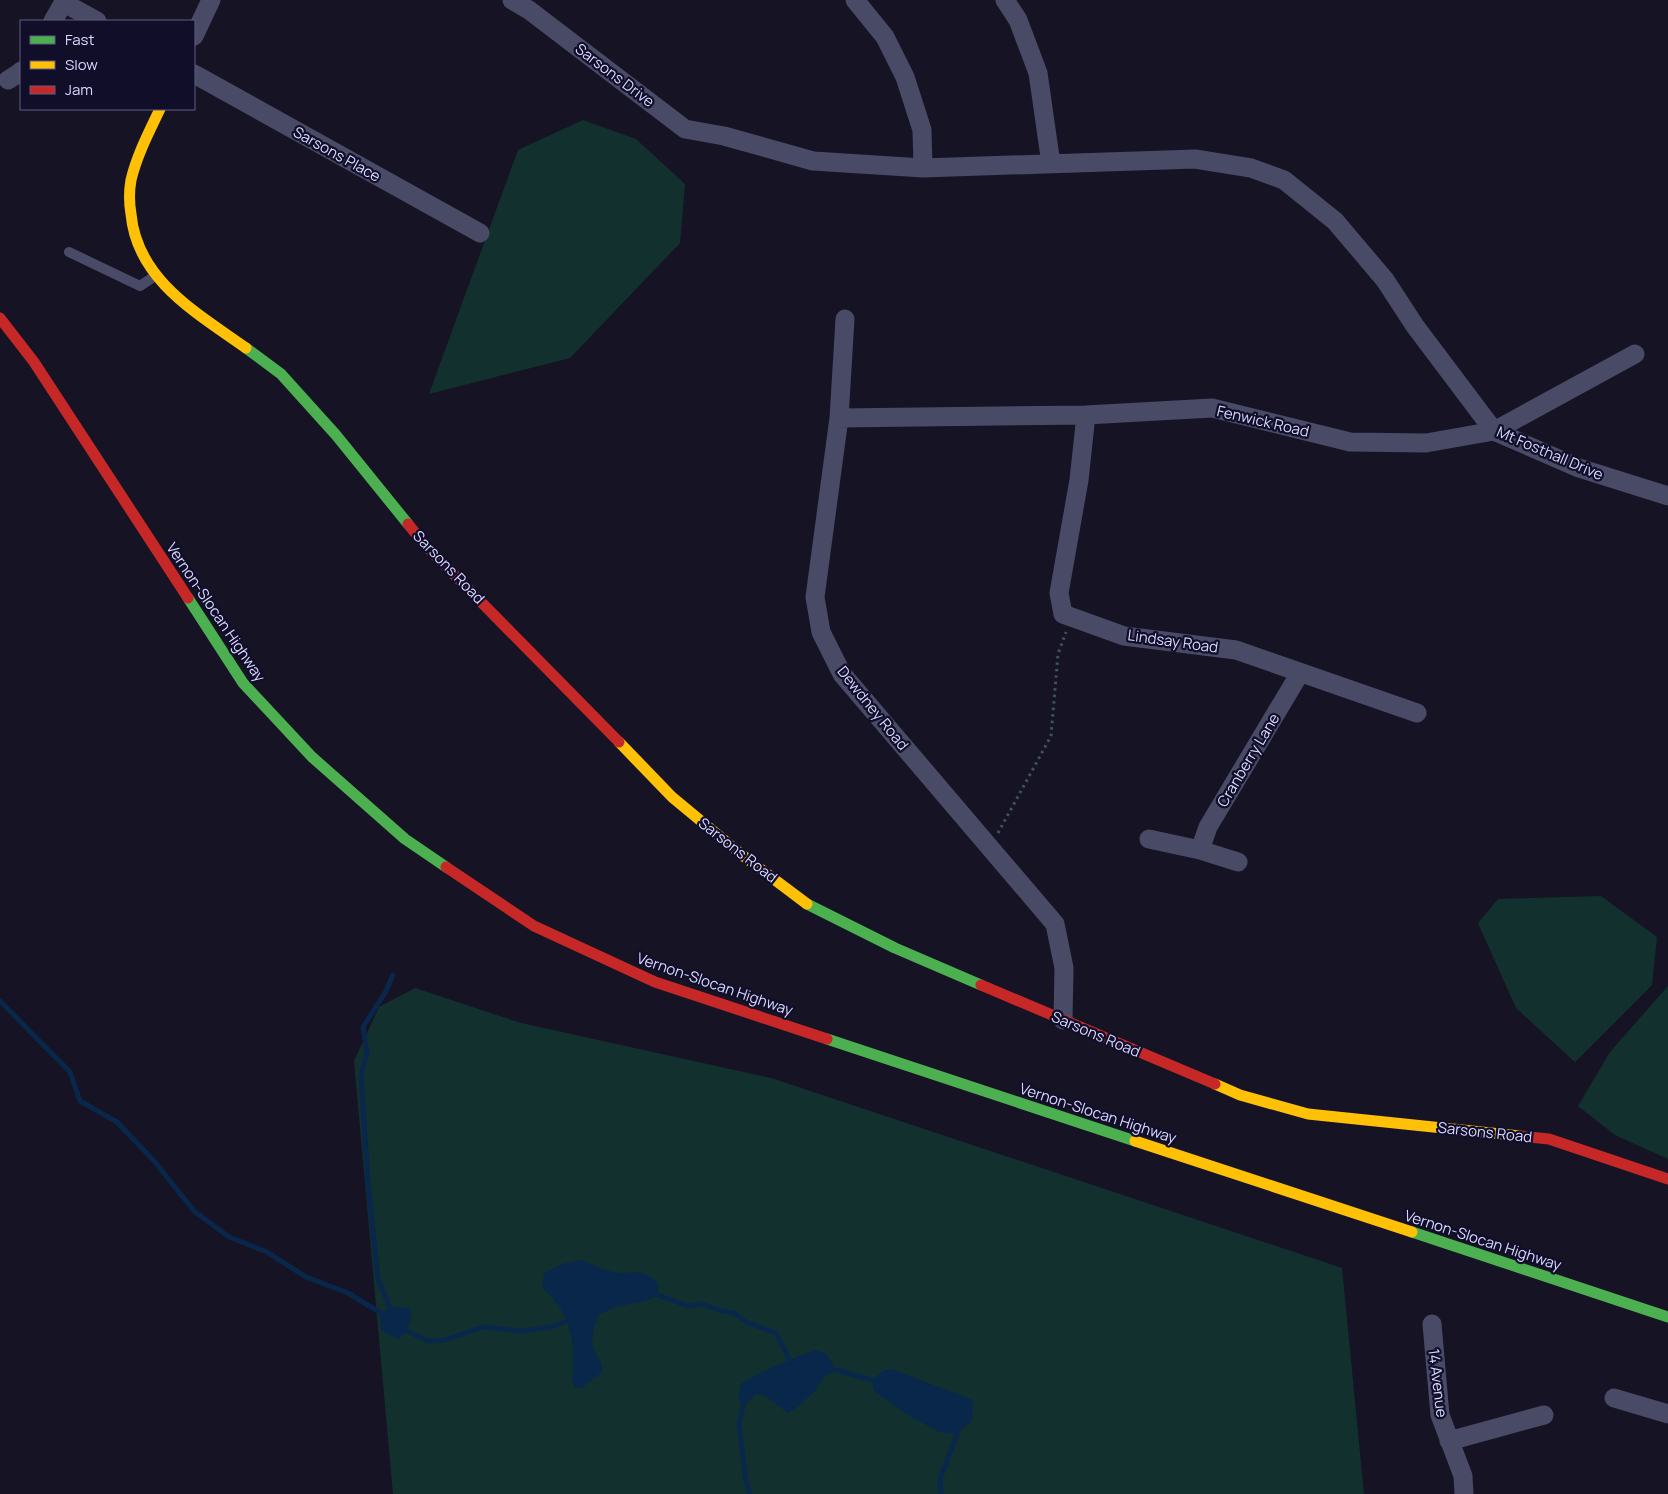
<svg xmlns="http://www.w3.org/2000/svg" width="1668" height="1494" viewBox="0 0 1668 1494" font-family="Manrope,sans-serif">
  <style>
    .green { fill: #12312e }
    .water { fill: #09274b }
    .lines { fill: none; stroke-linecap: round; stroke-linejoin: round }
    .stream { stroke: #09274b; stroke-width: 5 }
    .path { stroke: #415160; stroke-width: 3; stroke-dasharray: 2.5 4; stroke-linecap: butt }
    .lane { stroke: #494a65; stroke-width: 10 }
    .street { stroke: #494a65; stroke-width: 19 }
    .fast { stroke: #4caf50; stroke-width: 11 }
    .slow { stroke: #ffc107; stroke-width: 11 }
    .jam { stroke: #c62828; stroke-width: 11 }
    .labels { text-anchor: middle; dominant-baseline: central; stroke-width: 4.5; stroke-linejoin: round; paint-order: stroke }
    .street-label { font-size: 15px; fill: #d9d8ff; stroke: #110e2a }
  </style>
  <rect width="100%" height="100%" fill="#161424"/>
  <path class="green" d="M583,120L636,139L685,184L680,243L570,358L429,394L518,150Z
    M1601,896L1657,937L1652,985L1575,1062L1516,1008L1478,923L1498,899Z
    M1668,986V1159L1615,1135L1578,1106L1610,1052Z
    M415,988L521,1023L771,1078L1342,1268L1364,1494H393L354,1061L379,1007Z"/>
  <path class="water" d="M581,1260C591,1264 603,1270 614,1272C634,1276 639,1265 658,1283V1295L649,1300L616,1307L598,1315C595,1325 591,1335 593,1346C595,1357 603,1358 602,1372L583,1387L575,1388L572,1381C576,1356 573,1326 558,1305C553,1298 547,1293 542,1287L544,1273L562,1264Z
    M400,1307L411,1309C412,1324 409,1329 399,1339L389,1335L381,1329L380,1317L381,1313L390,1308Z
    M815,1350L825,1353L837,1370L824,1377L814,1392L794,1410L788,1413L765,1396L756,1394L743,1406L738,1399L741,1383L772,1367Z
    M884,1370H894L973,1400L972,1421L957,1434L939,1432L909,1416L874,1391L872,1380Z"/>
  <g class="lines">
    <path class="stream" d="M0,1001L70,1072L80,1101L117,1122L155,1162L194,1211L229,1237L267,1252L306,1277L348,1293L381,1313
      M658,1295L688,1306L702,1304L722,1311L734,1313L746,1322L776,1333L790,1361
      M390,1308L378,1279L368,1183L361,1074L367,1053L363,1027L385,993L393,975
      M407,1331L429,1341L445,1340L483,1327L522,1331L551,1327L567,1321
      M837,1370L872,1380
      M743,1406L739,1424L746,1482L750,1494
      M941,1494L940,1479L957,1434"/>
    <path class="path" d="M998,833L1051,736L1058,654L1066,632"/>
    <path class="lane" d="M69,252L140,286L155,276"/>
    <path class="street" d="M512,0L529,10L685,129L724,136L813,161L923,168L1195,159L1251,168L1284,180L1335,221L1385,280L1415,326L1494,431L1579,468L1668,496
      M855,0L885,37L905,77L922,130L923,168
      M1005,0L1018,20L1038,73L1051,164
      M64,3L97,21
      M53,21L65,0
      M194,36L211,0
      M194,74L480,233
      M8,80L19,73L21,71
      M845,319L839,418L815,597L821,632L842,674L1055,924L1064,968L1063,1020
      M1086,415L1079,480L1059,593L1063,614L1124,636L1236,650L1417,713
      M839,418L1086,415L1212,408L1350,442L1426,443L1494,431L1635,354
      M1149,839L1200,850L1238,862
      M1200,850L1208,827L1300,673
      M1432,1324L1440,1415L1463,1476L1464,1494
      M1614,1398L1668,1414
      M1449,1441L1544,1415"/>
    <path class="fast" d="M246,348L281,374L336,435L408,524
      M188,598L243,683L312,757L405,839L446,867
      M807,904L895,948L981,985
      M827,1039L1135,1141
      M1412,1232L1668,1317"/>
    <path class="slow" d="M160,109C149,132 137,155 131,180C129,191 129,202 131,214C137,280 197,313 246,348
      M619,742L672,797L742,855L807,904
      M1215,1084L1240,1095L1308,1114L1520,1136
      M1135,1141L1412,1232"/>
    <path class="jam" d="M0,318L34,362L188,598
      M408,524L425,545L619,742
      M446,867L534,926L655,982L827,1039
      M981,985L1215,1084
      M1520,1136L1549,1139L1668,1179"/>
  </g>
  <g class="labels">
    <g class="street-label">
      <text transform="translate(615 75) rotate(37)">Sarsons Drive</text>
      <text transform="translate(337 154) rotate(29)">Sarsons Place</text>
      <text transform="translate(1263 421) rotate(13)">Fenwick Road</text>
      <text transform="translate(1550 453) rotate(23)">Mt Fosthall Drive</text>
      <text transform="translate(449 567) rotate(46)">Sarsons Road</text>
      <text transform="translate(216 612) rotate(56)">Vernon-Slocan Highway</text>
      <text transform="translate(1173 641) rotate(8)">Lindsay Road</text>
      <text transform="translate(873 708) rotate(51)">Dewdney Road</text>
      <text transform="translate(1248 760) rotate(-59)">Cranberry Lane</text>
      <text transform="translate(738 850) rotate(38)">Sarsons Road</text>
      <text transform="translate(715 984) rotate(19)">Vernon-Slocan Highway</text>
      <text transform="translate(1096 1034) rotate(23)">Sarsons Road</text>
      <text transform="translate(1098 1113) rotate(18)">Vernon-Slocan Highway</text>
      <text transform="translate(1485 1132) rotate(6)">Sarsons Road</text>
      <text transform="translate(1483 1240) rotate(18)">Vernon-Slocan Highway</text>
      <text transform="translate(1438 1383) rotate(83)">14 Avenue</text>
    </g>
  </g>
  <rect x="20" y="20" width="175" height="90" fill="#110e2a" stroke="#615f7f"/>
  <rect x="30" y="36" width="25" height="8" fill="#4caf50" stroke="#615f7f"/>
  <text x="65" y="45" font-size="15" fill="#d9d8ff">Fast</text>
  <rect x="30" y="61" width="25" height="8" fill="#ffc107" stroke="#615f7f"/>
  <text x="65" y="70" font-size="15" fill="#d9d8ff">Slow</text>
  <rect x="30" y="86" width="25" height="8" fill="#c62828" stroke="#615f7f"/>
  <text x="65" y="95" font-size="15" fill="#d9d8ff">Jam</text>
</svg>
